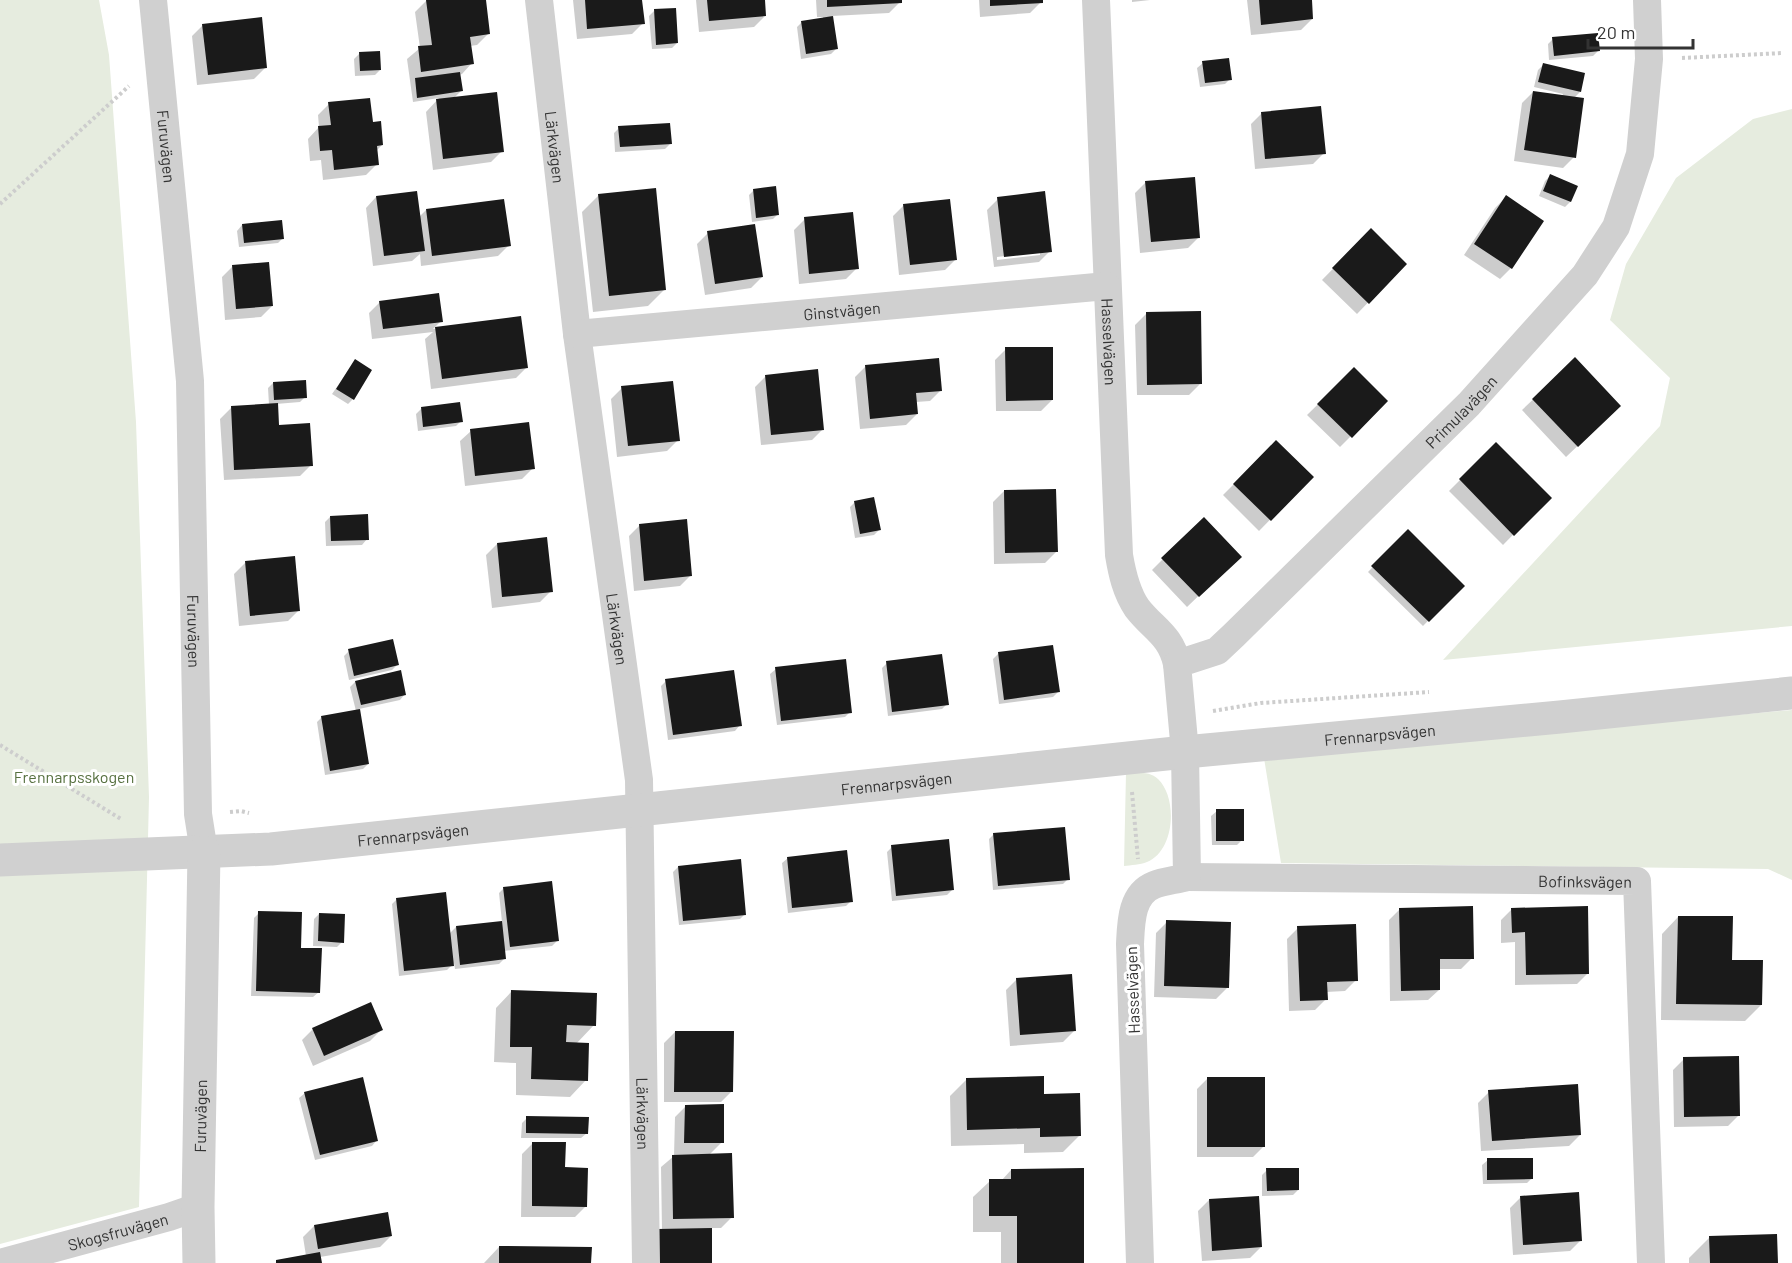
<svg xmlns="http://www.w3.org/2000/svg" width="1792" height="1263" viewBox="0 0 1792 1263" font-family="Barlow,sans-serif">
  <style>
    .green { fill: #e6ecdf }
    .shadow { fill: #0003; fill-rule: evenodd }
    .building { fill: #1a1a1a }
    .lines { fill: none; stroke-linecap: round; stroke-linejoin: round }
    .path { stroke: #cdcdcd; stroke-width: 4; stroke-dasharray: 3 3; stroke-linecap: butt }
    .minor { stroke: #d0d0d0; stroke-width: 28 }
    .tertiary { stroke: #d0d0d0; stroke-width: 33 }
    .labels { text-anchor: middle; dominant-baseline: central; stroke-width: 6; stroke-linejoin: round; paint-order: stroke }
    .street-label { font-size: 16px; fill: #333; stroke: #fff }
    .park-label { font-size: 16px; fill: #56703f; stroke: #fff }
  </style>
  <rect width="100%" height="100%" fill="#fff"/>
  <path class="green" d="M0,0H99L109,55L136,422L149,797L139,1207L0,1244Z
    M1792,109V626L1443,660L1660,426L1670,378L1610,320L1626,264L1676,178L1753,119Z
    M1792,710V880L1768,869L1281,863L1264,758Z
    M1126,773C1137,773 1150,771 1158,779C1178,798 1175,851 1147,862C1140,865 1131,865 1124,866Z"/>
  <path class="shadow" d="M484,0L488,34L477,45L470,46L472,63L462,74L459,75L461,91L453,99L502,151L491,162L433,170L426,112L439,98L413,102L407,59L420,48L415,12L426,1Z
    M573,0H641L643,23L632,34L577,39Z
    M696,0H763L765,16L754,27L699,32Z
    M816,0H900V2L889,13L832,16L836,49L831,54L801,59L797,27L802,22L823,19V17H817Z
    M979,0H1041V2L1030,13L980,17Z
    M1132,0H1150L1132,2Z
    M1247,0H1310L1312,19L1301,30L1251,35Z
    M654,11L677,43L672,48L652,49L649,16Z
    M203,25L265,68L254,79L197,85L192,36Z
    M1553,39L1598,51L1593,56L1549,60L1548,44Z
    M359,54L380,70L375,75L355,76L354,59Z
    M1203,63L1230,79L1225,84L1200,87L1197,68Z
    M1543,65L1580,92L1574,98V157L1563,168L1514,161L1522,103L1533,92L1562,96L1563,94L1534,87L1538,70Z
    M329,104L372,124L382,145L376,151L377,164L366,175L323,180L321,160L310,161L308,139L319,127L318,115Z
    M1262,113L1324,153L1313,164L1255,169L1251,124Z
    M619,128L670,144L665,149L615,152L614,133Z
    M1550,176L1576,187L1570,202L1565,207L1539,196L1545,181Z
    M1146,182L1199,237L1188,248L1140,253L1135,193Z
    M754,190L778,214L773,219L752,222L749,195Z
    M599,195L665,289L648,306L593,312L582,212Z
    M376,197L419,217L426,210L509,245L498,256L421,266L420,254L412,261L373,266L366,208Z
    M1506,197L1542,221L1511,268L1500,279L1464,255L1495,208Z
    M998,199L1050,251L1039,262L994,267L987,210ZM1040,252V255L997,260V257Z
    M904,205L956,259L945,270L899,275L893,216Z
    M805,219L857,268L846,279L799,284L794,230Z
    M242,225L283,238L278,243L239,247L237,231Z
    M1371,230L1405,264L1357,314L1322,280Z
    M708,233L762,277L751,288L705,295L697,244Z
    M233,266L272,306L261,317L225,320L222,277Z
    M380,302L441,321L433,329L520,317L527,367L516,378L431,389L425,339L433,332L372,339L369,313Z
    M1146,314L1200,384L1189,395H1137L1135,325Z
    M1006,349L1052,400L1041,411H996L995,360Z
    M1575,360L1608,417L1566,457L1522,410Z
    M355,361L353,399L348,404L332,394Z
    M866,366L941,390L930,401L916,402L917,414L906,425L860,429L855,377Z
    M1354,369L1386,401L1340,447L1307,415Z
    M766,376L823,429L812,440L761,445L755,387Z
    M273,383L305,397L300,402L276,404L278,426L311,465L300,476L224,480L220,419L231,408L269,405L268,388Z
    M622,388L678,440L667,451L617,457L611,399Z
    M421,409L461,421L456,426L418,431L416,414Z
    M471,431L533,468L522,479L465,486L460,441Z
    M1276,442L1312,477L1259,531L1223,495Z
    M1496,444L1549,498L1503,545L1449,491Z
    M1004,491L1056,552L1045,563L994,564L993,502Z
    M855,502L879,530L874,535L855,538L850,507Z
    M330,517L367,539L362,545L326,546L325,522Z
    M1203,519L1240,556L1187,607L1152,570Z
    M640,525L691,575L680,586L634,591L629,536Z
    M1408,531L1462,586L1423,626L1368,572Z
    M497,544L551,591L540,602L492,608L486,555Z
    M245,563L299,610L288,621L239,626L234,574Z
    M349,651L397,665L392,670L349,680L344,656Z
    M998,654L1058,692L1053,697L999,704L993,659Z
    M887,663L947,704L942,709L888,716L882,668Z
    M776,669L850,712L845,717L777,725L770,674Z
    M666,681L740,725L735,731L668,740L661,686Z
    M355,682L405,694L400,700L359,709L368,764L363,769L325,775L317,722L322,717L356,711L350,687Z
    M1217,811L1242,840L1237,845H1212L1211,816Z
    M994,834L1068,879L1063,884L993,890L989,839Z
    M892,847L952,890L947,895L892,901L887,852Z
    M788,858L851,901L846,906L788,913L782,863Z
    M678,867L745,914L740,919L679,925L673,872Z
    M504,888L557,941L552,946L503,951L504,959L499,964L455,969L454,963L447,970L399,976L392,904L397,899L449,934L456,927L502,922L499,893Z
    M1400,909L1472,958L1461,969H1439V990L1428,1000L1390,1001L1389,920Z
    M1512,909L1588,973L1577,984L1515,985V942L1501,943V920Z
    M259,913L299,949L319,992L313,997L251,996L254,918Z
    M319,914L342,942L337,947L313,946L314,919Z
    M1678,917L1731,961L1761,1005L1745,1021L1661,1020L1662,934Z
    M1167,922L1227,988L1216,999L1154,997L1156,933Z
    M1298,928L1356,980L1345,991L1326,992V999L1315,1010L1289,1011L1287,939Z
    M1017,979L1074,1031L1063,1042L1010,1046L1006,990Z
    M512,991L594,1025L576,1044L586,1080L570,1097L516,1095V1063L494,1062L496,1008Z
    M313,1029L381,1030L370,1041L313,1066L302,1040Z
    M675,1032L732,1091L721,1102H664V1043Z
    M1684,1059L1739,1115L1728,1126L1674,1127L1673,1070Z
    M1208,1078L1264,1146L1253,1157H1197V1089Z
    M967,1079L1080,1135L1063,1152L1024,1153V1144L951,1146L950,1096Z
    M1489,1092L1580,1135L1569,1146L1481,1151L1478,1103Z
    M305,1093L377,1140L372,1146L315,1160L299,1098Z
    M686,1106L722,1142L709,1155L732,1217L721,1228H710L711,1263L662,1231L661,1167L674,1156L675,1117Z
    M527,1118L587,1133L581,1138H521L522,1123Z
    M533,1143L564,1169L586,1206L575,1217H521L522,1154Z
    M1488,1160L1532,1178L1527,1183L1483,1184L1482,1165Z
    M1011,1170L1082,1263H1001V1232H973V1197L990,1181H1001Z
    M1267,1170L1298,1190L1293,1195L1262,1196V1175Z
    M1521,1197L1581,1240L1570,1251L1513,1255L1510,1208Z
    M1209,1200L1261,1247L1250,1258L1202,1261L1198,1211Z
    M314,1226L391,1236L380,1247L320,1257L321,1263H275L306,1256L303,1237Z
    M1710,1237L1776,1263H1689V1258Z
    M499,1247L590,1263H484Z"/>
  <path class="building" d="M426,0H486L490,34L470,37L474,64L421,72L418,46L432,45Z
    M585,0H642L645,24L587,29Z
    M707,0H765L766,16L709,21Z
    M827,0H902V3L827,7Z
    M990,0H1043V3L990,6Z
    M1259,0H1312L1313,19L1261,25Z
    M676,8L678,43L656,45L654,9Z
    M833,16L838,49L806,54L801,21Z
    M262,17L267,68L208,75L202,24Z
    M1598,33L1600,51L1554,56L1552,37Z
    M380,51L381,70L360,71L359,52Z
    M1229,58L1232,80L1205,83L1202,61Z
    M1543,63L1585,73L1581,92L1538,82Z
    M460,72L463,91L417,98L415,78Z
    M1533,91L1584,98L1576,158L1524,150Z
    M497,92L504,152L443,159L436,99Z
    M370,98L373,122L381,121L383,145L377,146L379,165L334,170L332,150L320,151L318,126L331,125L328,102Z
    M1321,106L1326,154L1265,159L1261,112Z
    M670,123L672,144L620,147L618,126Z
    M1550,174L1578,186L1571,202L1543,191Z
    M1195,177L1200,238L1151,242L1145,181Z
    M776,186L779,215L756,218L753,189Z
    M656,188L666,290L609,296L598,194Z
    M417,191L425,251L384,256L376,196Z
    M1045,191L1052,252L1004,257L997,197Z
    M1506,195L1544,221L1512,269L1474,244Z
    M504,199L511,246L432,256L426,209Z
    M950,199L957,260L910,265L903,204Z
    M853,212L859,269L809,274L804,217Z
    M282,220L284,239L244,243L242,224Z
    M755,224L763,277L715,284L707,231Z
    M1371,228L1407,264L1369,304L1332,268Z
    M269,262L273,306L236,309L232,265Z
    M439,293L443,322L383,329L379,301Z
    M1201,311L1202,384L1147,385L1146,312Z
    M521,316L528,368L442,379L435,327Z
    M1005,347H1053V400L1006,401Z
    M1575,357L1621,406L1578,447L1532,399Z
    M939,358L942,391L916,393L918,414L870,419L865,365Z
    M355,359L372,370L354,400L336,389Z
    M1354,367L1388,401L1352,438L1317,404Z
    M818,369L824,430L771,435L765,375Z
    M306,380L307,398L274,400L273,382Z
    M673,381L680,441L628,446L621,386Z
    M460,402L463,422L423,427L421,407Z
    M278,403L279,425L310,423L313,466L234,470L231,406Z
    M529,422L535,469L475,476L470,429Z
    M1276,440L1314,477L1271,521L1233,484Z
    M1496,442L1552,498L1514,536L1459,479Z
    M1056,489L1058,552L1005,553L1004,490Z
    M874,497L881,530L860,534L854,501Z
    M368,514L369,540L331,541L330,516Z
    M1204,517L1242,557L1199,597L1161,558Z
    M687,519L692,576L644,581L639,524Z
    M1408,529L1465,586L1429,622L1371,566Z
    M547,537L553,592L502,597L497,543Z
    M295,556L300,611L250,616L245,561Z
    M393,639L399,665L354,676L348,649Z
    M1053,645L1060,692L1004,700L998,652Z
    M942,654L949,705L892,712L886,661Z
    M846,659L852,713L781,721L775,667Z
    M401,670L406,695L361,705L355,681Z
    M734,670L742,726L673,735L665,679Z
    M360,709L369,764L330,771L321,716Z
    M1216,809H1244V841H1216Z
    M1065,827L1070,880L998,886L993,833Z
    M949,839L954,890L896,896L891,845Z
    M847,850L853,902L792,908L787,857Z
    M741,859L746,915L683,921L678,866Z
    M552,881L559,941L510,947L503,887Z
    M446,892L454,966L404,971L396,898Z
    M1473,906L1474,959H1440V990L1401,991L1399,908Z
    M1588,906L1589,974L1526,975L1525,932L1512,933L1511,908Z
    M258,911L302,912L301,948H322L320,993L256,991Z
    M319,913L345,914L344,943L318,941Z
    M1678,916H1733L1732,960H1763L1762,1005L1676,1004Z
    M1166,920L1231,922L1229,988L1164,986Z
    M502,921L506,959L460,965L456,926Z
    M1356,924L1358,981L1327,982L1328,1000L1300,1001L1297,926Z
    M1072,974L1076,1031L1020,1035L1016,978Z
    M511,990L597,993L596,1026L567,1025L566,1042L589,1043L588,1081L531,1079L532,1047H510Z
    M371,1002L383,1030L324,1056L312,1028Z
    M675,1031H734L733,1092H674Z
    M1739,1056L1740,1116L1684,1117L1683,1057Z
    M1044,1076V1094L1080,1093L1081,1136L1040,1137V1128L967,1130L966,1078Z
    M363,1077L378,1141L320,1155L304,1092Z
    M1207,1077H1265V1147H1207Z
    M1578,1084L1581,1135L1492,1141L1488,1090Z
    M724,1104V1143H684L685,1105Z
    M526,1116L589,1117L588,1134L526,1133Z
    M532,1142H566L565,1167L588,1168L587,1207L532,1206Z
    M732,1153L734,1218L673,1219L672,1155Z
    M1487,1158H1533V1179L1487,1180Z
    M1084,1168V1263H1017V1216H989V1179H1011V1169Z
    M1266,1168H1299V1190L1267,1191Z
    M1579,1192L1582,1241L1523,1245L1520,1196Z
    M1259,1196L1262,1247L1212,1251L1209,1199Z
    M388,1212L392,1236L318,1249L314,1225Z
    M712,1228V1263H658L657,1229Z
    M1777,1234L1778,1263H1710L1709,1236Z
    M499,1246L592,1247L591,1263H499Z
    M320,1252L322,1263H276V1260Z"/>
  <g class="lines">
    <path class="path" d="M1682,58L1783,53
      M0,204L129,86
      M1213,711L1261,703L1429,692
      M0,745L121,819
      M1132,792L1138,859
      M230,812L241,811L249,813"/>
    <g class="minor">
      <path id="s1" d="M153,0L190,381L198,814L204,852"/>
      <path id="s2" d="M539,0L577,334L639,780L646,1263"/>
      <path id="s3" d="M1096,0L1119,555C1122,573 1126,592 1137,608C1153,629 1171,635 1177,664"/>
      <path id="s4" d="M577,334L1107,286"/>
      <path id="s5" d="M1187,877L1637,881L1651,1263"/>
      <path id="s6" d="M0,1263L169,1217L198,1207"/>
      <path id="s7" d="M1140,1263L1130,944C1131,923 1131,894 1154,885C1164,881 1177,880 1187,877L1185,752L1177,664L1217,651L1234,635L1469,404L1585,275L1616,227L1640,154L1649,59L1647,0"/>
    </g>
    <g class="tertiary">
      <path id="s8" d="M0,860L271,849L1185,752L1560,717L1792,693"/>
      <path id="s9" d="M199,1263L198,1207L204,852"/>
    </g>
  </g>
  <g class="labels">
    <g class="street-label">
      <text stroke="none"><textPath href="#s1" startOffset="147">Furuvägen</textPath></text>
      <text stroke="none"><textPath href="#s2" startOffset="148">Lärkvägen</textPath></text>
      <text stroke="none"><textPath href="#s4" startOffset="266">Ginstvägen</textPath></text>
      <text stroke="none"><textPath href="#s3" startOffset="342">Hasselvägen</textPath></text>
      <text stroke="none"><textPath href="#s7" startOffset="1018">Primulavägen</textPath></text>
      <text stroke="none"><textPath href="#s2" startOffset="634">Lärkvägen</textPath></text>
      <text stroke="none"><textPath href="#s1" startOffset="633">Furuvägen</textPath></text>
      <text stroke="none"><textPath href="#s8" startOffset="1386">Frennarpsvägen</textPath></text>
      <text stroke="none"><textPath href="#s8" startOffset="900">Frennarpsvägen</textPath></text>
      <text stroke="none"><textPath href="#s8" startOffset="414">Frennarpsvägen</textPath></text>
      <text stroke="none"><textPath href="#s5" startOffset="398">Bofinksvägen</textPath></text>
      <text transform="translate(1132 990) rotate(-92)">Hasselvägen</text>
      <text stroke="none"><textPath href="#s2" startOffset="1120">Lärkvägen</textPath></text>
      <text stroke="none"><textPath href="#s9" startOffset="147">Furuvägen</textPath></text>
      <text stroke="none"><textPath href="#s6" startOffset="122">Skogsfruvägen</textPath></text>
    </g>
    <g class="park-label">
      <text x="74" y="776">Frennarpsskogen</text>
    </g>
  </g>
  <path d="M1588 39v9h105v-9" fill="none" stroke="#333333" stroke-width="3"/>
  <text x="1597" y="39" font-size="18" fill="#333333" stroke="#ffffff" stroke-width="4.5" paint-order="stroke">20 m</text>
</svg>
